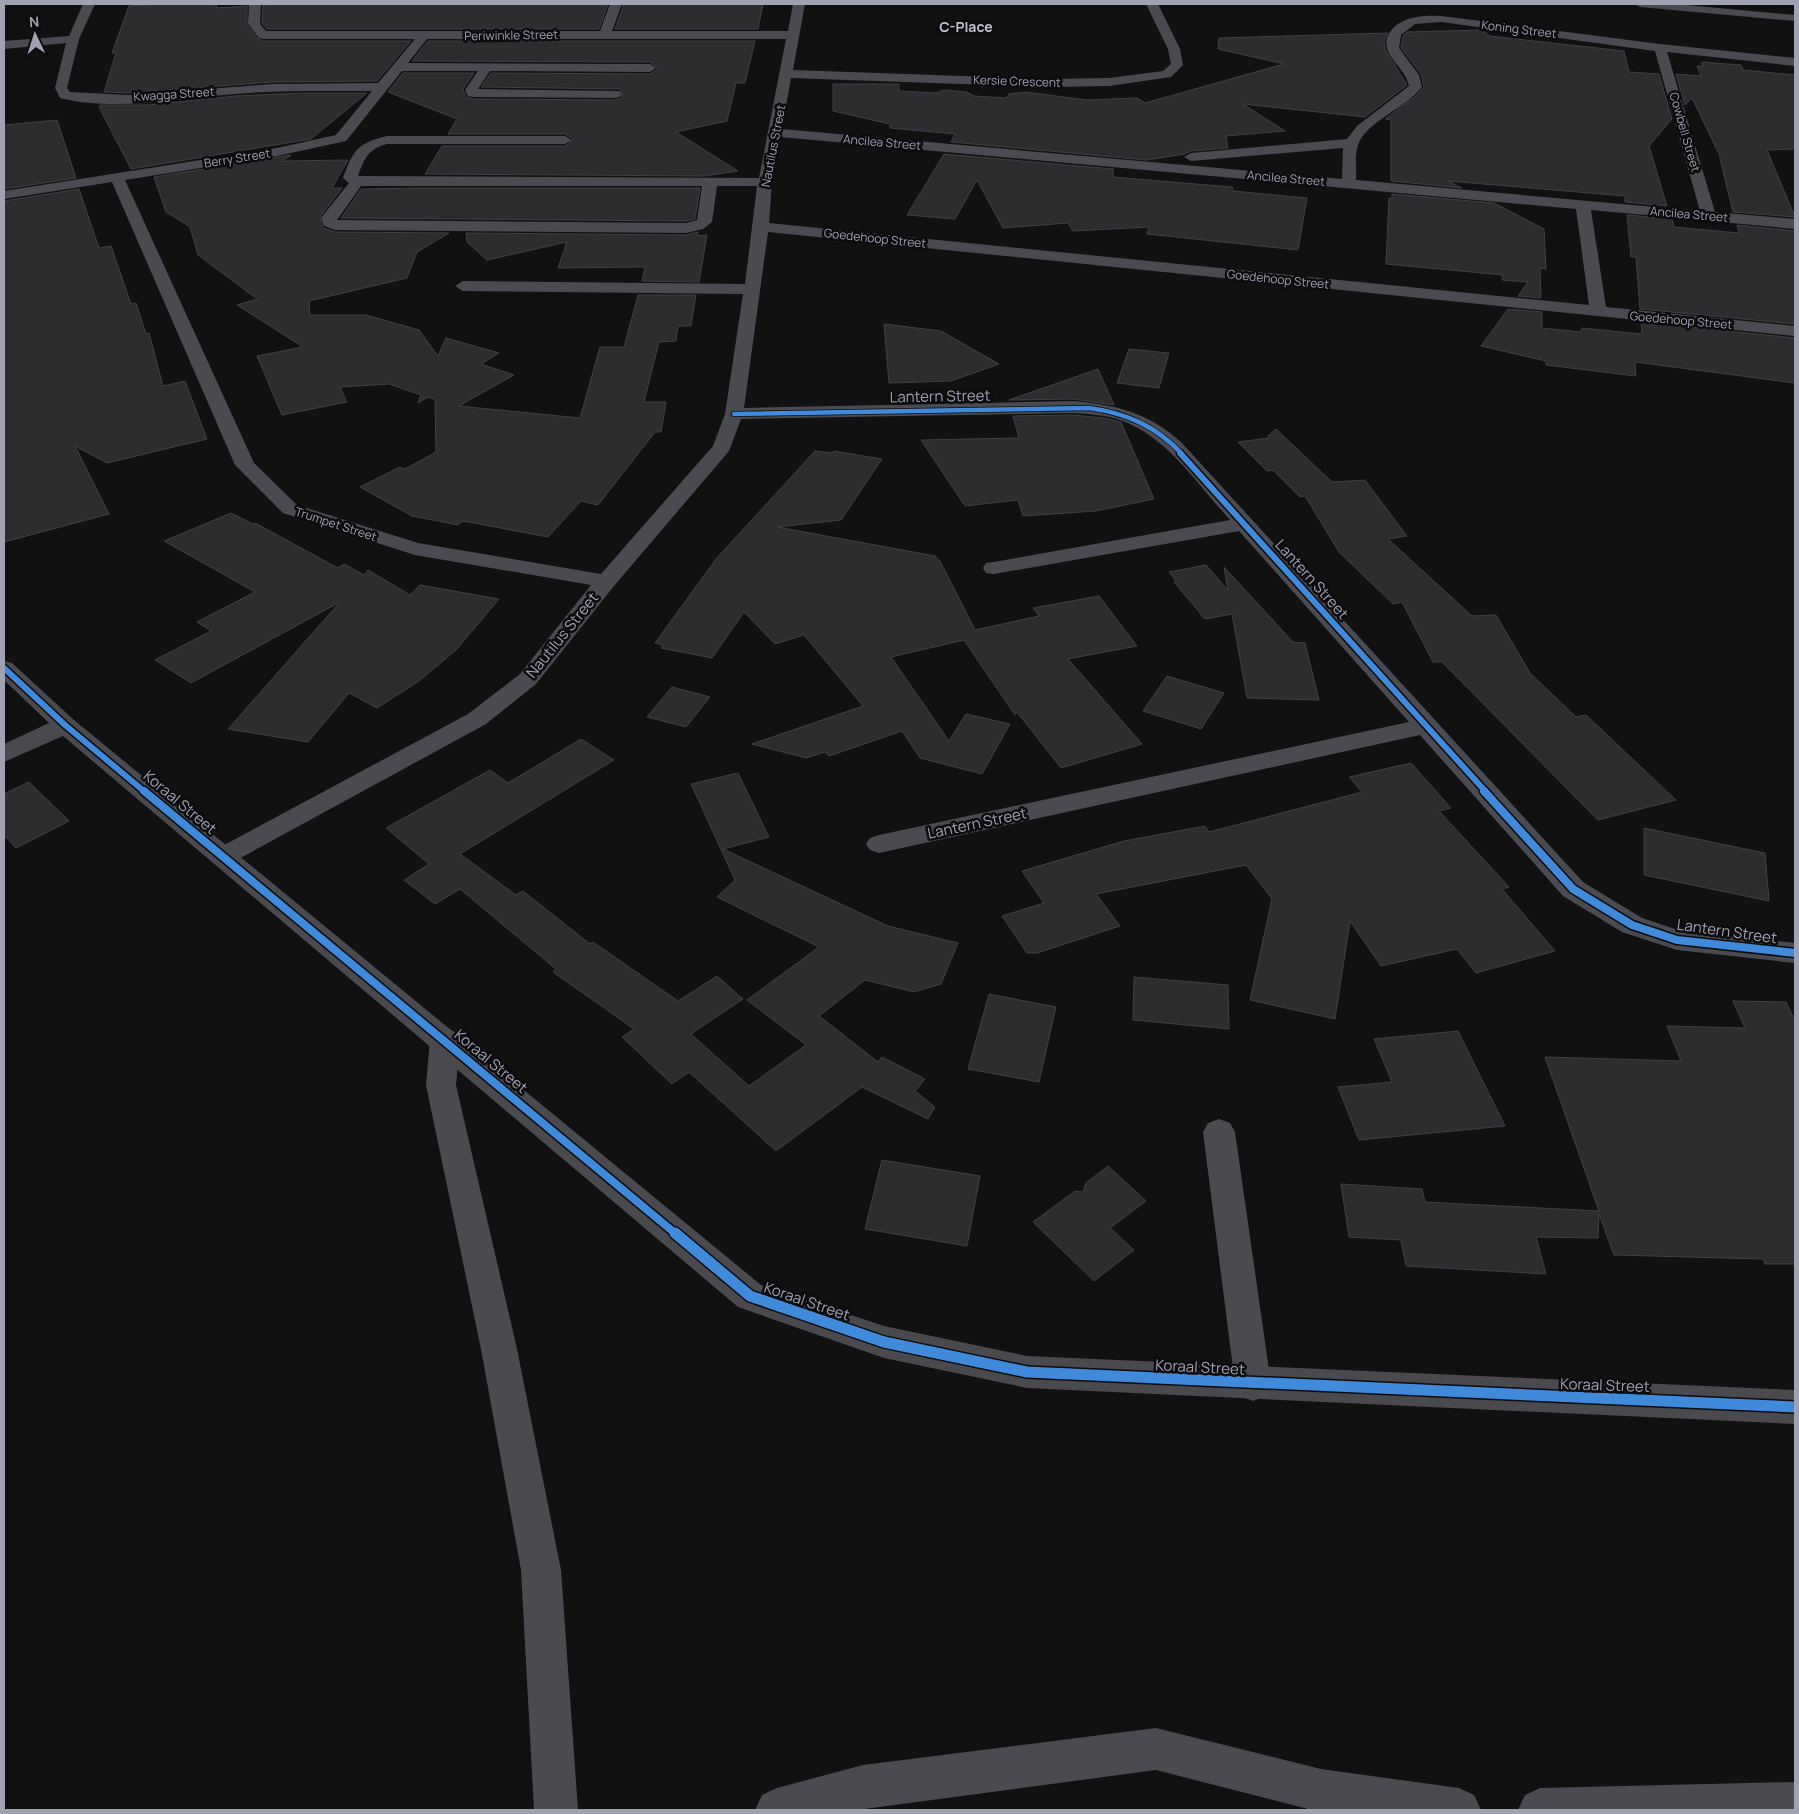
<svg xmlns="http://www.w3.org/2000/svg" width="1799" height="1814" viewBox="0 0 1799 1814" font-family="Manrope,sans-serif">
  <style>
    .building { fill: #2d2d2f; stroke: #404045 }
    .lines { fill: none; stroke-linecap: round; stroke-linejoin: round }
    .street { fill: #4a4b51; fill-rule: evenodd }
    .secondary { fill: #49494e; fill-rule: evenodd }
    .cycleway-far3-casing { stroke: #0c0b0d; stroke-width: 6 }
    .cycleway-far2-casing { stroke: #0c0b0d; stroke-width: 9 }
    .cycleway-far1-casing { stroke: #0c0b0d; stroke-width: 11 }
    .cycleway-casing { stroke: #0c0b0d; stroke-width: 14 }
    .cycleway-far3 { stroke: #408adc; stroke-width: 4.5 }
    .cycleway-far2 { stroke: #408adc; stroke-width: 6 }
    .cycleway-far1 { stroke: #408adc; stroke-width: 8 }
    .cycleway { stroke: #408adc; stroke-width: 11 }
    .labels { text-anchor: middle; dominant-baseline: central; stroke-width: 5; stroke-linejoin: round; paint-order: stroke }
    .far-street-label { font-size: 12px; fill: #a0a2b4; stroke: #0c0b0d }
    .far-neighbourhood-label { font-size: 14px; font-weight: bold; fill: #c1c2d0; stroke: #0c0b0d }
    .street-label { font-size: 15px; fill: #a0a2b4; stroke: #0c0b0d }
  </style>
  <rect width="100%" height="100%" fill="#111"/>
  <path class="building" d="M159,4H217L216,8L247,6V25L258,39L263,41H411L377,81L272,82L129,93L104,92L116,53H112L129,6Z
    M283,4H608L599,29H267L262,23L263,5Z
    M624,4H763L758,29H615Z
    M1482,30L1490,36L1624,51L1629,72L1659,74L1672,119L1649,146L1667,206L1625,202V196L1448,181L1462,188L1391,181V120L1385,119L1416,96L1424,87L1421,74L1401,48L1403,36L1407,32Z
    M1388,33L1384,41L1385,49L1407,85L1365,117L1243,104L1285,131L1226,136L1228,148L1191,151L1185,154L1147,160L951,142L955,134L890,128V124L833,111V84H899V91L936,93L944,90L967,92L974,96L1006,98L1009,94L1025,92L1087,100L1137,98L1145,103L1284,64L1218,49L1219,38Z
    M428,41H755L745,83H736L727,121L676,132L738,171L704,176L425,174L442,146H565L574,139L565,134H448L457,119L388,92L403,73H474L463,89L466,97L473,99L615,100L622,98L621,89L481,87L491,73L650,74L658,69L650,62L412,61Z
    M1701,62L1741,65L1743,70L1795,75V149L1767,150L1795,217L1733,212L1719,154L1692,98L1685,105L1676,74L1701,76L1697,66H1703Z
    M304,93H367L311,139L131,169L99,107L100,105H148L235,96Z
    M57,120L76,178L4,189V125Z
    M944,154L1113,169V177L1232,187L1233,191L1307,198L1298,250L1147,234L1149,227L1073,231L1068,223L1003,228L977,180L955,219L907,215Z
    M291,155L283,161L348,160L332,188H342L320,217L323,228L335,232L449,233L417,252L407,278L309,301L310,315H366L419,330L438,356L446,338L499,353L481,364L514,375L459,406L580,418L600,347H624L638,295H696L691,326H678L676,341L659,342L644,402H666L661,432H655L598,505L581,501L548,537L463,521L458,525L412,516L360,487L400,467L405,469L436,452L435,399L428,397L418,403L421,395L389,384L340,387L347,402L282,415L257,356L303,347L237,305L257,299L198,255L190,227L166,212L154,177Z
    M418,188H700L695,219L686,221L341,218L361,189Z
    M79,189L99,248L111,246L131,304L136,303L146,334L149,333L163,386L185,381L207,439L107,463L75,446L109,514L4,542V201Z
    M1392,194L1494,203L1544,229L1546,269L1540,268L1541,298L1518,296L1528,282L1502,280L1503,275L1386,264L1389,198L1392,199Z
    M1627,215L1672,219L1674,227L1739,233L1737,225L1795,231V324L1640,309L1636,257H1631Z
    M698,232V236L707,235L699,282L642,281L645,267L558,268L567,242L487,260L467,242L466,233L686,235Z
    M1508,309L1542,312V328L1581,332L1582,328L1642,334L1641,322L1795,338V383L1635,362L1636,376L1546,365V361L1481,346Z
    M884,324L941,331L999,364L951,381L889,383Z
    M1129,349L1169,353L1159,388L1117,383Z
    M1098,369L1114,405L1073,399L1009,400Z
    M1073,415L1104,418L1121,422L1154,499L1096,511L1023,516L1018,500L965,506L921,440L1019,438L1013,416Z
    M1276,429L1332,482L1365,480L1407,536L1388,539L1472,616L1496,615L1530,673L1576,717L1586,715L1676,800L1598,820L1442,662H1433L1402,602L1393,604L1339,552L1305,496L1300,497L1273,470L1267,471L1238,442L1269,438L1268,436Z
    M815,451L832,453L834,451L882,459L841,520L777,527L935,556L940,561L975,630L1039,616L1033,608L1099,596L1137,646L1068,659L1142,744L1061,768L1017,712L1015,715L964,640L891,657L949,741L966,714L1010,724L982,774L920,758L902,731L829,756L825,752L806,758L752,744L863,706L804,635L775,644L744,612L712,658L661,648L663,645L655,643L716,559Z
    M231,513L253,524L255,523L338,568L344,564L364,575L368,570L410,595L420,585L499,599L456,650L419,681L377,708L349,693L308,742L228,729L340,602L191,683L155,660L211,631L197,622L255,592L164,541Z
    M1206,565L1228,590L1224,567L1293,642L1305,643L1319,700L1247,698L1232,614L1205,619L1174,582H1177L1169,572Z
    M1167,676L1224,693L1201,729L1143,711Z
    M672,687L710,697L686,727L647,717Z
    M581,739L614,760L460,854L516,895L523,891L590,944L593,942L678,1001L717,976L743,999L691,1034L749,1086L806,1045L747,1000L819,947L717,897L735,880L691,784L738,773L769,837L723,849L888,926L958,943L941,984L914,992L865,980L819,1016L878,1062L882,1057L925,1079L915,1091L935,1107L928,1119L862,1087L776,1151L689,1072L672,1084L622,1037L634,1029L553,972L556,969L460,889L435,904L404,880L429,864L386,828L490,770L508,783Z
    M1411,763L1451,808L1439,811L1509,887L1502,889L1555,951L1476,973L1457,949L1381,966L1350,921L1335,1019L1250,1000L1272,899L1246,865L1096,894L1120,926L1037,953H1027L1002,916L1044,903L1022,871L1124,841L1205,826L1209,832L1362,792L1349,777Z
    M29,782L69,821L16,848L4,835V794Z
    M1644,828L1765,853L1769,901L1644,875Z
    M1134,977L1228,985L1229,1029L1133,1020Z
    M989,994L1056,1007L1039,1082L968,1069Z
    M1733,1001L1786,1002L1795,1021V1264H1765L1763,1259L1614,1255L1599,1214L1598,1238L1536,1237L1546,1274L1406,1266L1401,1240L1349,1237L1341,1184L1422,1189L1425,1202L1599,1211L1545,1057L1681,1061L1667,1026L1745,1028Z
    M1458,1031L1505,1126L1359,1140L1338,1087L1392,1082L1374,1039Z
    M882,1160L980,1176L967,1246L865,1229Z
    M1108,1166L1146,1201L1110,1228L1134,1250L1094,1281L1033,1222L1075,1191L1083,1192L1086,1183Z"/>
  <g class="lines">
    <path class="street" d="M83,4H95L79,39L67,88L70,92L129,95L272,84L378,83L415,39H263L259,38L248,24L249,4H261L260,24L266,31H600L610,4H622L612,31H788L793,4H805L793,70L1050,79L1109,78L1163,71L1171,64L1168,49L1146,4H1158L1180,49L1183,65L1171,77L1109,86L1050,87L791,78L782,129L1342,179L1343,148L1191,161L1184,157L1191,153L1347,139L1357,126L1409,86C1406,69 1387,60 1386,42C1392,17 1420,15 1441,16L1660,44L1795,58V66L1667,52L1715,212L1795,219V229L1591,210L1606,307L1795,326V336L768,232L744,408L1073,401C1117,405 1147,412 1181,442L1583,882L1642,918L1678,930L1795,943V963L1677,950L1622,932L1563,896L1420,735L879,853L870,850L866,844L870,838L879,835L1409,722L1239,531L994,574L986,573L983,568L986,563L994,562L1230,520C1198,485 1168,438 1123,421C1107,415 1090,414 1073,413L741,419L729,451L614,586L536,684L486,724L233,862L224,865L215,862L211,856L215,850L468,714L520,674L591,585L415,555L283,513L235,465L112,182L4,199V191L277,148L336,135L372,91C326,91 281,90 235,94C179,98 116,112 60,98L55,88L66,43L4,49V41L69,36ZM1441,22L1655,51L1700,211L1356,180C1357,169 1354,156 1358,145C1366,121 1407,108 1422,87L1419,75L1399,48L1401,35L1415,24ZM427,39H786L759,178L358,176C364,159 368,149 387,144H565L572,140L565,136H387C358,143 353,150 343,178L349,183L321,218L324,226L335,230L686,233L703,229L712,222L717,186H757L745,284L463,281L455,286L463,291L743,294L725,414L713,446L601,574L418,543L297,505L254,463L125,180L277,156L346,141L402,71H478L465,90L468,96L473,97L615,98L620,97L621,94L620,91L478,89L490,71L650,72L656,68L650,64L408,63ZM780,137L1576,209L1589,305L769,223L772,182ZM361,186H702L697,220L686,223L337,220Z
      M1634,4H1675L1795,15V21L1640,7Z
      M445,1029L456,1032L460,1040L456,1085L517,1349L561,1570L578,1810H534L521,1570L481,1349L426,1085L430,1040L434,1032Z
      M1219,1119L1230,1123L1235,1132L1271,1384L1266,1396L1253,1401L1240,1396L1235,1384L1203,1132L1208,1123Z
      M1156,1728L1321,1769L1459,1788L1474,1795L1481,1810H1312L1156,1770L857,1810H755L762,1795L777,1788L863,1765Z
      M1795,1782V1810H1518L1525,1795L1540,1788Z"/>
    <path class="secondary" d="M4,661L12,663L74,720L761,1285L884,1326L1027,1356L1795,1390V1424L1027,1388L884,1358L738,1307L63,736L4,762V744L49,723L4,680Z"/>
    <g class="cycleway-far3-casing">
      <path id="cycleway-far3" d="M734,414L1089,408C1126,413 1156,426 1182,454"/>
    </g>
    <g class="cycleway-far2-casing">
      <path id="cycleway-far2" d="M1180,453L1486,792
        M4,668L65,725L145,792"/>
    </g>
    <g class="cycleway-far1-casing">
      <path id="cycleway-far1" d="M144,791L676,1234
        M1484,791L1573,889L1632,925L1677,940L1795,953"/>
    </g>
    <g class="cycleway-casing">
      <path id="cycleway" d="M675,1233L750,1296L884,1342L1027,1372L1795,1407"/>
    </g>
    <use href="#cycleway-far3" class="cycleway-far3"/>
    <use href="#cycleway-far2" class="cycleway-far2"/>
    <use href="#cycleway-far1" class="cycleway-far1"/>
    <use href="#cycleway" class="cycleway"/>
  </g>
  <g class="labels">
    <g class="far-street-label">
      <text transform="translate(1519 29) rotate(7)">Koning Street</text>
      <text transform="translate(511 35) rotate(-1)">Periwinkle Street</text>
      <text transform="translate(1017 81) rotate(2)">Kersie Crescent</text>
      <text transform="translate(174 94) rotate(-4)">Kwagga Street</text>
      <text transform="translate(1685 132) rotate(74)">Cowbell Street</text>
      <text transform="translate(882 142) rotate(5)">Ancilea Street</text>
      <text transform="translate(773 146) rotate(-79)">Nautilus Street</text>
      <text transform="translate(237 158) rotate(-9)">Berry Street</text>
      <text transform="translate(1286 178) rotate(5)">Ancilea Street</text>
      <text transform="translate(1689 214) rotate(5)">Ancilea Street</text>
      <text transform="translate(875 238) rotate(6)">Goedehoop Street</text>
      <text transform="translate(1278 279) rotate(6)">Goedehoop Street</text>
      <text transform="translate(1681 320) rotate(5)">Goedehoop Street</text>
      <text transform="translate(336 524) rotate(18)">Trumpet Street</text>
    </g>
    <g class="far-neighbourhood-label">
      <text x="966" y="26">C-Place</text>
    </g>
    <g class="street-label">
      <text transform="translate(940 396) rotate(-1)">Lantern Street</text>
      <text transform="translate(1312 579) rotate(48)">Lantern Street</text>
      <text transform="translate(562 635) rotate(-51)">Nautilus Street</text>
      <text transform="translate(180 802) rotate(40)">Koraal Street</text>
      <text transform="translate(977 823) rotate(-12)">Lantern Street</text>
      <text transform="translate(1727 931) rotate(8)">Lantern Street</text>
      <text transform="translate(491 1061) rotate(40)">Koraal Street</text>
      <text transform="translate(807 1301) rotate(19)">Koraal Street</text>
      <text transform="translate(1200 1367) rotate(3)">Koraal Street</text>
      <text transform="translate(1605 1385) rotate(2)">Koraal Street</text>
    </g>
  </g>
  <rect width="1799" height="1814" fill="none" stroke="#a0a2b4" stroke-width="10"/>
  <g transform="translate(35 35) rotate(356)" stroke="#0c0b0d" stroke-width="4" paint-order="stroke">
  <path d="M0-4L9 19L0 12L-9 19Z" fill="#a0a2b4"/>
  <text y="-8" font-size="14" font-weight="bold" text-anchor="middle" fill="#a0a2b4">N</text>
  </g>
</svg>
